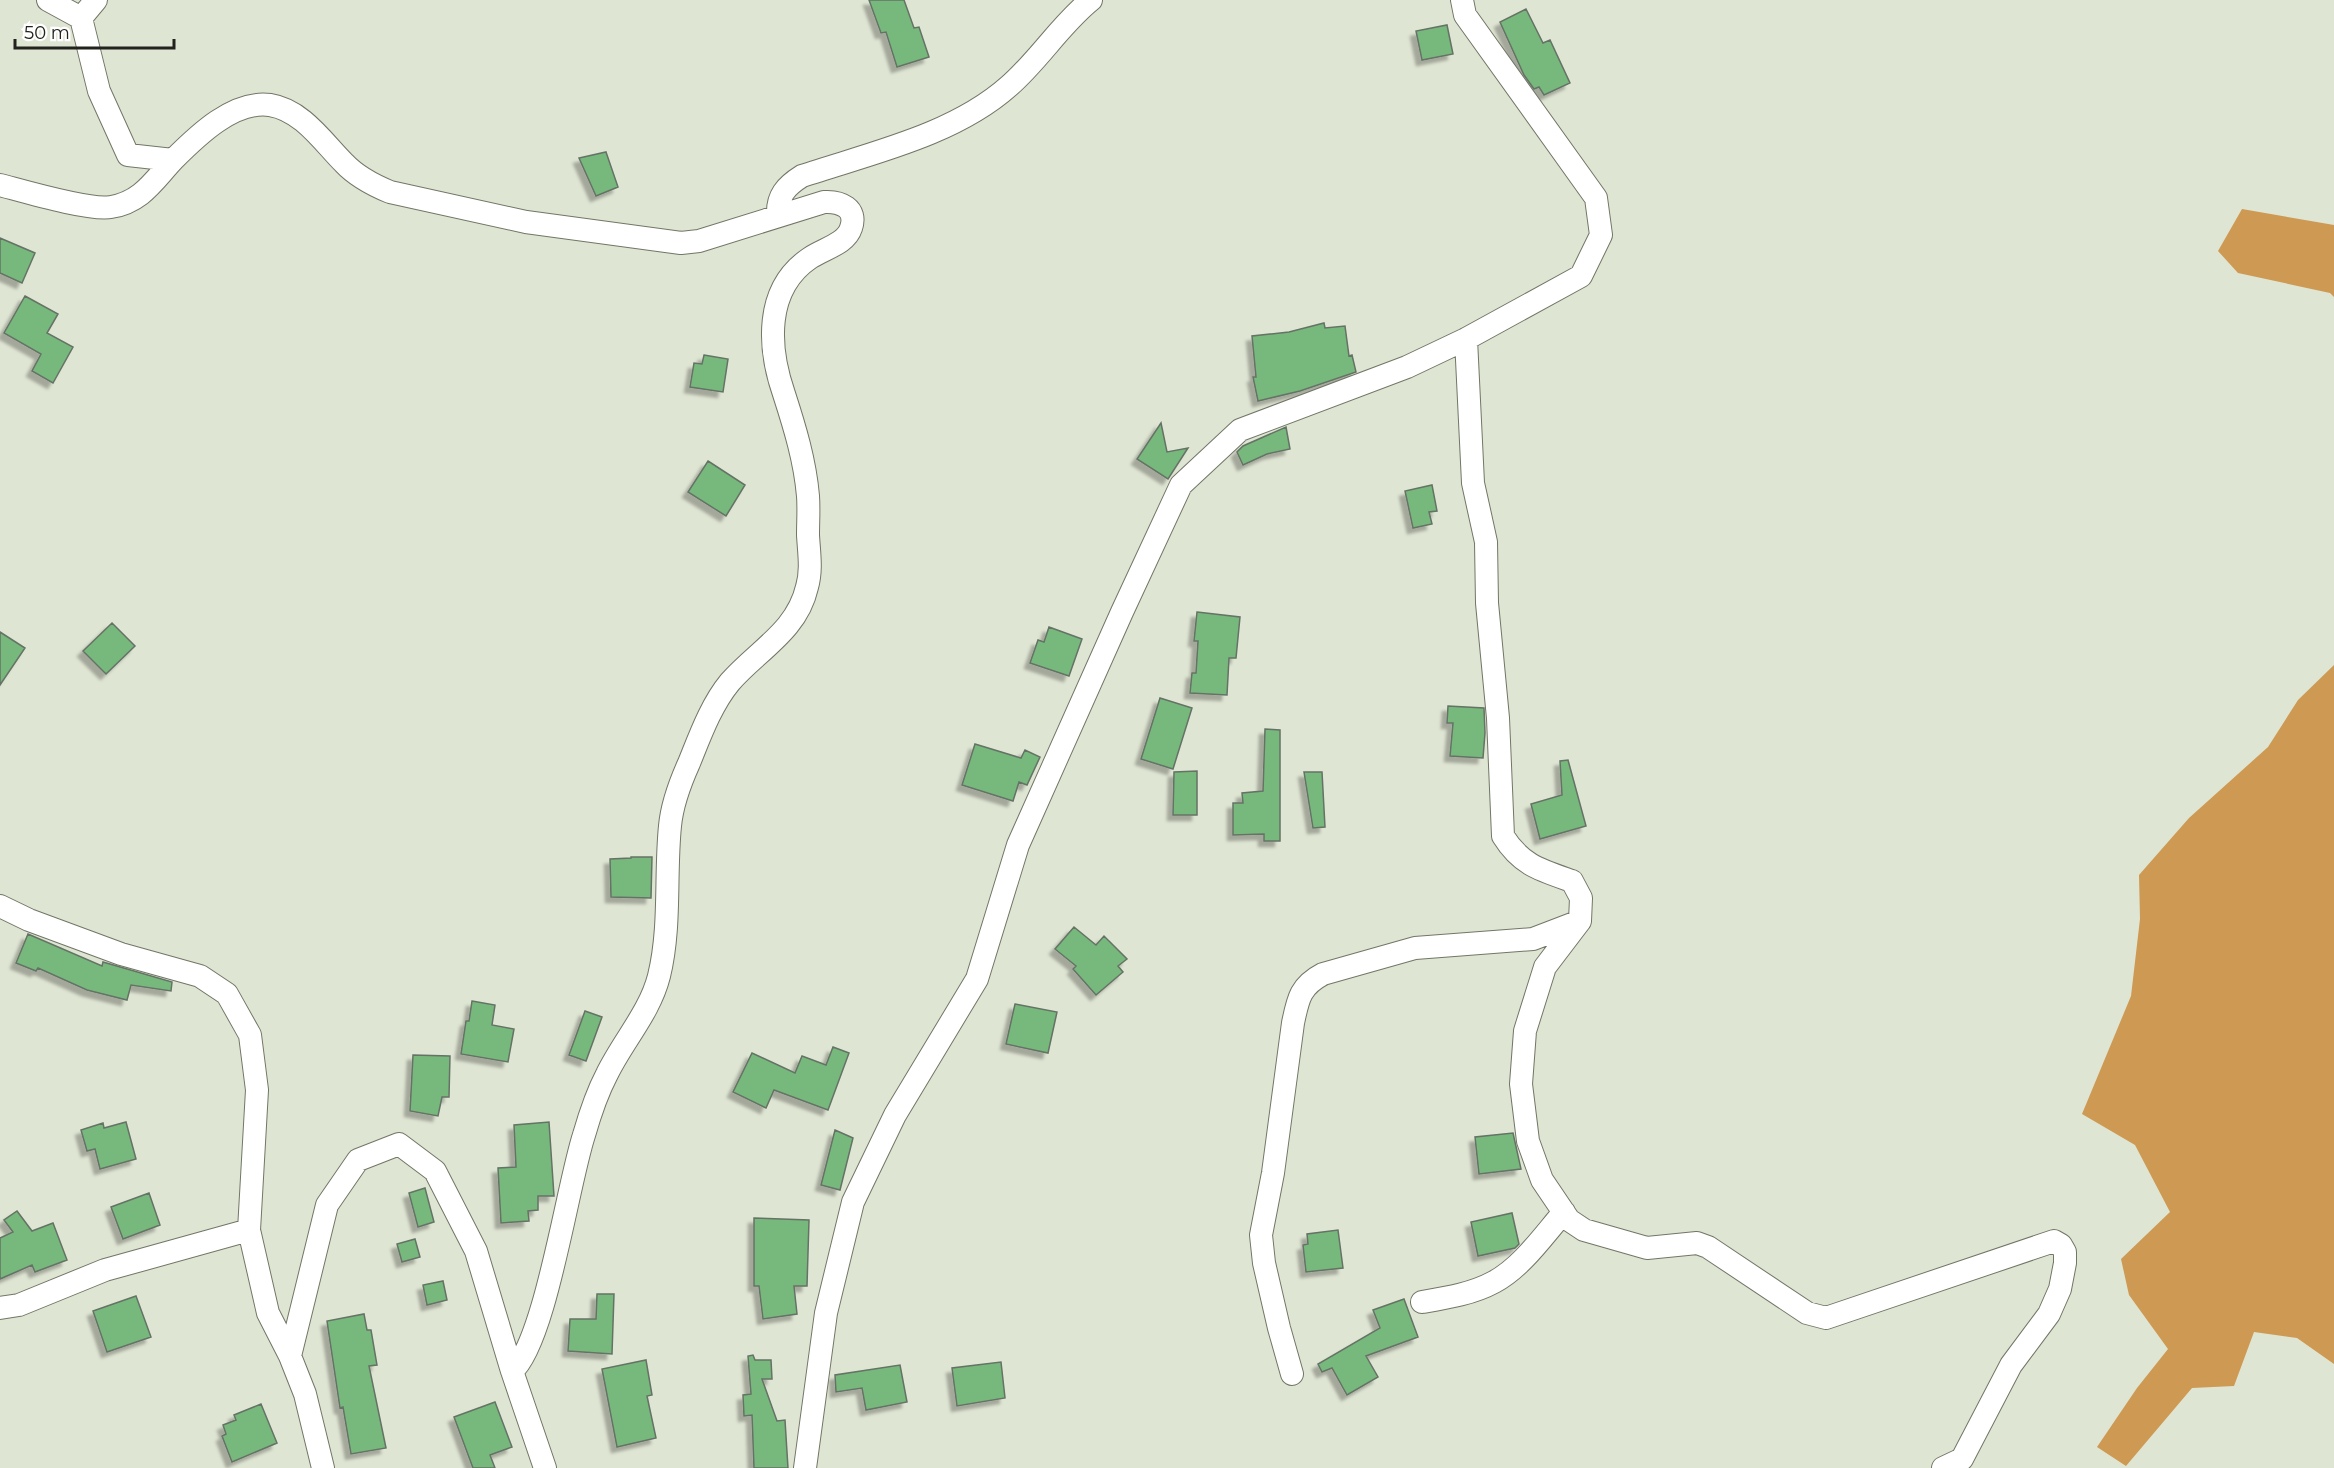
<svg xmlns="http://www.w3.org/2000/svg" width="2334" height="1468" viewBox="0 0 2334 1468" font-family="Montserrat,sans-serif">
  <style>
    .forest { fill: #ce9952 }
    .building { fill: #77b87b; stroke: #657366; stroke-width: 1.5; filter: url(#shadow) }
    .lines { fill: none; stroke-linecap: round; stroke-linejoin: round }
    .minor-casing { stroke: #717666; stroke-width: 24 }
    .minor { stroke: #fff; stroke-width: 22 }
  </style>
  <defs>
    <filter id="shadow"><feDropShadow dx="-5.5" dy="5.5" stdDeviation="1.5" flood-color="#0004"/></filter>
  </defs>
  <rect width="100%" height="100%" fill="#dfe5d3"/>
  <path class="forest" d="M2242,209L2334,225V297L2330,293L2238,273L2218,251Z
    M2334,665V1364L2297,1338L2254,1332L2234,1386L2192,1388L2126,1466L2097,1447L2137,1388L2168,1349L2129,1295L2121,1259L2170,1212L2135,1145L2082,1114L2131,996L2140,919L2139,875L2189,818L2268,747L2298,700Z"/>
  <path class="building" d="M869,0H904L914,28L919,27L929,57L897,67L886,32L881,33Z
    M1526,9L1543,43L1550,40L1570,83L1544,95L1539,87L1534,89L1524,75L1500,22Z
    M1447,25L1453,54L1422,60L1416,31Z
    M606,152L618,187L596,196L579,158Z
    M0,238L35,253L22,283L0,273Z
    M25,296L58,314L47,333L73,347L53,383L32,371L41,354L4,333Z
    M1324,323L1325,328L1345,326L1349,356L1352,355L1356,372L1300,391L1258,401L1253,377H1256L1252,336L1289,332Z
    M704,355L728,359L723,392L690,387L694,363L702,364Z
    M1161,423L1167,452L1188,448L1168,479L1137,459Z
    M1286,427L1290,449L1267,454L1243,465L1237,452L1243,446Z
    M708,461L745,485L726,516L688,492Z
    M1432,485L1437,511L1429,512L1432,524L1413,528L1405,491Z
    M1197,612L1240,617L1236,658H1229L1227,695L1190,693L1192,673H1196L1198,641H1194Z
    M112,623L135,646L106,674L83,651Z
    M1049,627L1082,639L1069,676L1030,663L1038,640L1044,642Z
    M0,632L25,648L0,685Z
    M1160,698L1192,708L1173,769L1141,759Z
    M1448,706L1484,708L1485,733L1483,758L1450,756L1453,723H1447Z
    M1265,729L1280,730V841H1264V834L1233,835V803H1243L1242,793L1263,791Z
    M975,744L1021,758L1025,750L1040,757L1027,785L1019,782L1013,801L962,785Z
    M1568,760L1586,826L1540,839L1531,804L1562,795L1560,761Z
    M1197,771V815H1173L1174,772Z
    M1304,772H1322L1325,827L1313,828Z
    M631,857H652L651,898L611,897L610,859L631,858Z
    M1074,927L1096,945L1104,936L1127,959L1118,966L1123,972L1096,995L1073,969L1076,966L1055,949Z
    M28,934L102,966L103,962L172,982L171,991L131,985L127,1000L87,990L38,968L36,971L16,963Z
    M472,1001L495,1005L492,1025L514,1029L508,1062L461,1054L466,1021H469Z
    M1015,1004L1057,1012L1048,1053L1006,1044Z
    M585,1011L602,1017L586,1061L569,1055Z
    M833,1047L849,1053L828,1110L774,1090L766,1108L733,1092L752,1053L795,1073L802,1056L826,1065Z
    M413,1055L450,1056L449,1097H442L438,1116L410,1111Z
    M126,1122L136,1159L100,1169L95,1149L87,1151L81,1130L103,1123L104,1128Z
    M549,1122L554,1196H538V1210L528,1211L529,1221L501,1223L498,1168L516,1167L514,1125Z
    M835,1130L853,1138L840,1190L821,1185Z
    M1513,1133L1521,1169L1479,1174L1475,1137Z
    M425,1188L434,1222L418,1227L409,1193Z
    M149,1193L160,1225L123,1239L111,1207Z
    M17,1211L32,1231L53,1223L67,1260L35,1272L32,1265L0,1279V1238L13,1232L4,1220Z
    M1512,1213L1519,1244L1515,1248L1478,1256L1471,1222Z
    M754,1218L809,1220L807,1286H794L797,1314L763,1319L759,1286H754Z
    M1338,1230L1343,1268L1306,1272L1303,1245L1308,1244L1307,1234Z
    M415,1239L420,1257L402,1262L397,1244Z
    M443,1281L447,1300L427,1305L423,1285Z
    M597,1294H614L612,1354L568,1351L570,1319H596Z
    M136,1296L151,1337L107,1352L93,1311Z
    M1404,1299L1418,1337L1366,1356L1378,1377L1347,1395L1332,1368L1322,1372L1318,1364L1380,1328L1373,1310Z
    M364,1314L367,1330H371L377,1365L369,1366L386,1448L351,1454L343,1407L340,1408L327,1321Z
    M753,1355L755,1360H771L772,1379H762L777,1421L785,1420L788,1468H754L752,1415L744,1416L743,1395L751,1394L748,1356Z
    M646,1360L652,1395L647,1396L656,1438L617,1447L602,1369Z
    M1001,1362L1005,1398L957,1406L952,1368Z
    M900,1365L907,1402L866,1410L862,1388L836,1392L835,1375Z
    M495,1402L512,1447L490,1455L495,1468H473L454,1417Z
    M261,1404L277,1443L232,1462L222,1436L226,1434L223,1425L236,1420L234,1415Z"/>
  <g class="lines">
    <g class="minor-casing">
      <path id="minor" d="M48,0L81,18
        M96,0L81,18L99,91L128,155L173,160
        M0,185C23,191 90,211 111,207C142,202 154,180 174,159C198,135 234,100 270,105C302,110 323,142 344,163C357,177 373,185 390,192L526,222L681,243L699,241L824,202C840,201 858,208 851,228C846,244 823,249 810,258C764,289 768,348 784,394C795,428 805,461 808,496C809,509 808,522 808,535C809,553 812,570 807,587C797,631 758,650 730,682C711,705 700,736 689,763C680,783 672,804 670,826C665,875 671,927 659,976C650,1012 623,1041 607,1074C597,1093 590,1114 584,1135C568,1183 545,1344 512,1371
        M778,215C777,196 786,186 802,176C871,153 954,135 1009,86C1039,60 1060,25 1091,0
        M1466,339L1473,483L1486,542L1487,603L1498,718L1503,836C1521,865 1540,870 1572,881L1581,898L1580,921L1545,967L1525,1031L1521,1084L1528,1141L1542,1180L1569,1220L1584,1230L1647,1248L1697,1243L1708,1247L1807,1313L1826,1318L2054,1241L2061,1245L2065,1252V1263L2060,1289L2049,1314L2011,1365L1962,1459L1943,1468
        M0,906L29,920L121,954L200,976L227,994L250,1035L257,1090L249,1230L268,1313L290,1356L305,1394L323,1468
        M1422,1302C1446,1298 1472,1294 1494,1282C1522,1267 1543,1236 1564,1212
        M0,1308L19,1305L105,1270L249,1230
        M290,1356L327,1205L358,1160L399,1144L435,1171L476,1251L512,1371L545,1468
        M1292,1374L1279,1328L1264,1263L1261,1235L1273,1173L1293,1023C1298,999 1300,986 1323,974L1415,948L1533,939L1580,921
        M805,1468L826,1313L853,1202L895,1115L977,979L1018,845L1122,612L1181,485L1240,430L1407,367L1466,339L1581,276L1601,235L1596,198L1465,15L1462,0"/>
    </g>
    <use href="#minor" class="minor"/>
  </g>
  <path d="M15 39v9h159v-9" fill="none" stroke="#21231c" stroke-width="3"/>
  <text x="24" y="39" font-size="18" fill="#21231c" stroke="#ffffff" stroke-width="4.5" paint-order="stroke">50 m</text>
</svg>
